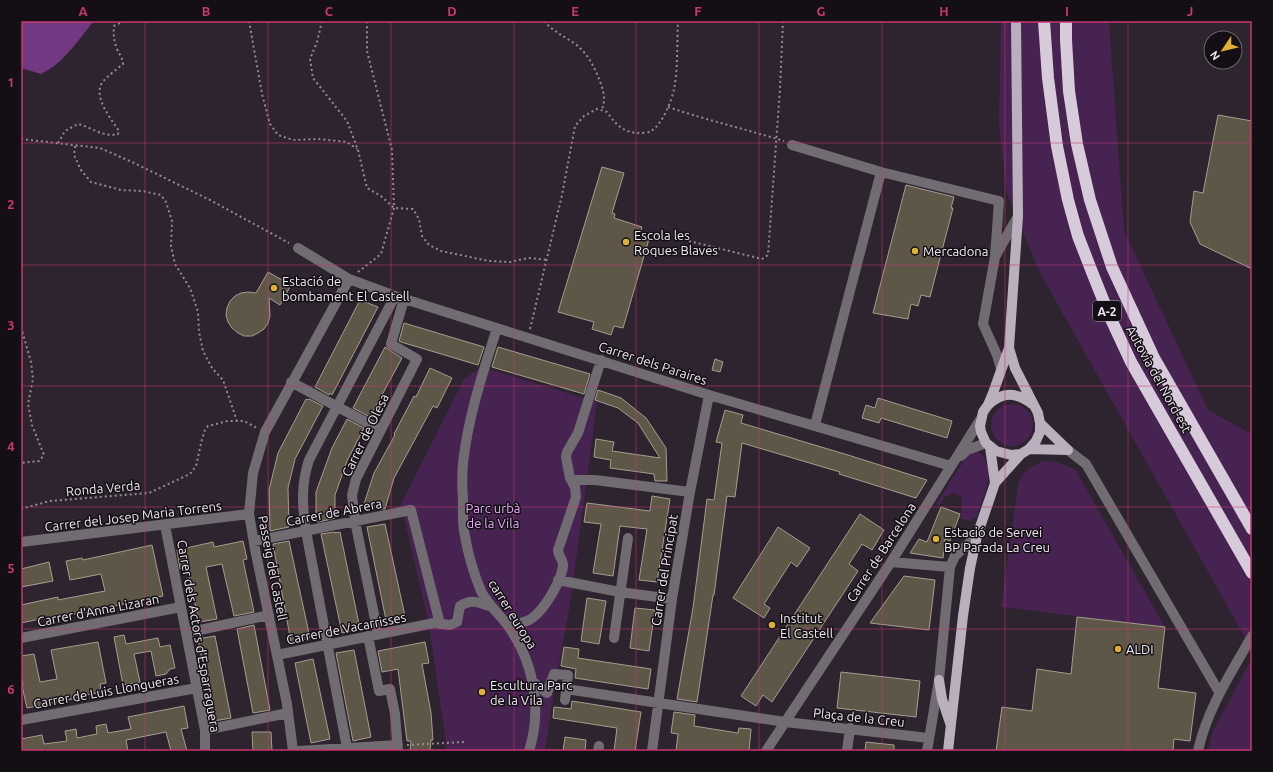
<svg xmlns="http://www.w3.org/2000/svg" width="1273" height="772" viewBox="0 0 1273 772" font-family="Ubuntu,sans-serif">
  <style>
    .green { fill: #462350 }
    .forest { fill: #723982 }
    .building { fill: #5e5748; stroke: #a59e8d }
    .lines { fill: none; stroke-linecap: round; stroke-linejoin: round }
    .path { stroke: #938c95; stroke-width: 2; stroke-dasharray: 2 3; stroke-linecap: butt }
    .minor { stroke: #706c72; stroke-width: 10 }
    .major { stroke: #bab0bd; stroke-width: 10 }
    .highway { stroke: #d7cbdb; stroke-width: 12 }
    .grid { fill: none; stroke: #c93772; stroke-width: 1; stroke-opacity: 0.55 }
    .poi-dot { fill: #deb133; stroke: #130f14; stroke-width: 1.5 }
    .labels { text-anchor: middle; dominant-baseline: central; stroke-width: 3; stroke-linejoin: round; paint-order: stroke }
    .shield { fill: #130f14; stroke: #ada8af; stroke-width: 1 }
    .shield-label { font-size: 12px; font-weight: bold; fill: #efe9f1 }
    .poi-label { font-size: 13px; fill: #efe9f1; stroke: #130f14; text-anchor: start }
    .street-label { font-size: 13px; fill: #efe9f1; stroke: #130f14 }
    .park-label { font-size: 13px; fill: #e8aafa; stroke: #130f14 }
    .neatline { fill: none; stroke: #c93772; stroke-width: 1.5 }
    .grid-label { font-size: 13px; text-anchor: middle; font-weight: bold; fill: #c93772 }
  </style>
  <rect width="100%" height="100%" fill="#2d242f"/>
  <path class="green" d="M1001,21H1109L1124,231L1208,410L1252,434V650L1040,273L1007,194L999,127Z
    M481,367L597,402L571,598L553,698L545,751H445L446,743L429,625L401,504L464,379Z
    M991 425a21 21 0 1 1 42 0a21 21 0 1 1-42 0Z
    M971,451H978L984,457L989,470L987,486L977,516L970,521L961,519L962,498L953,493L944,498L939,506L936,504L959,468Z
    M1043,461L1056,462L1075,469L1165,627L1001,607L1018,485C1022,470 1030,468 1043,461Z
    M1252,658V751H1208L1212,733Z"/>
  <path class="forest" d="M21,21H94C78,40 64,63 41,74L21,68Z"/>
  <path class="building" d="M1218,115L1252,121V269L1200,244L1190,222L1194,191L1203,193Z
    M602,167L624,173L612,213L615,214L614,218L642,227L639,237L649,239L623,328L614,326L611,335L592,329L594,322L558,312Z
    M906,185L954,197L951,208H953L930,297L921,295L918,306L911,304L908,319L873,313Z
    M268,272L291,285L280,305L269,298L270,316L268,323L264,329L258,333L252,336H244L238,333L232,328L228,322L226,315L227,308L230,301L235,296L241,293L248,292L256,293Z
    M360,300L378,307L332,395L330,393L329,395L315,387Z
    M404,323L484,347L478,365L401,342L399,341Z
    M385,347L402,358L370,417L353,408Z
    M498,347L590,374L584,394L492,367Z
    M715,359L723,362L720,372L712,370Z
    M430,368L452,378L437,408L433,406L394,478L385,509H380L364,504L374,473L395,435L394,434L414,396L416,397Z
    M598,390L621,398L646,418L666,448L667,481H655L654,474L610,468L611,460L594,457L596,439L614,442L612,451L660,458L638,423L618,408L595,400Z
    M878,398L952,421L947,438L881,418L879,423L862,418L866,405L875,408Z
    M306,399L308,400L309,399L323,406L295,459L288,488L289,527L270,531L269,490L278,453Z
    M725,410L743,415L741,423L848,455L927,480L916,498L839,474L840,472L742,443L735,497L727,496L714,595H713L697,702L677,699L693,608L707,499L714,500L722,443L716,442Z
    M347,419L364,428L347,461L335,495V518L319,522L316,521V492L332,448Z
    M652,496L670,499L657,582L639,580L647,529L620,526L613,576L593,573L601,524L584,522L587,503L650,511Z
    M941,507L960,514L950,541L945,539L943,558L910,553L919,539L927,542Z
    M860,514L884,530L872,550L862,544L849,564L858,571L772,702L763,695L756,706L741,696Z
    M385,524L406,621L387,625L367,527Z
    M778,527L810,548L797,567L791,562L764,604L770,608L764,618L733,598Z
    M335,532V533L340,532L360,629L342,633L321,534Z
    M243,541L247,559L243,560L254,612L234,616L222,564L206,567L217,619L199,622L187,568L180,569L177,550L213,542L214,547Z
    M289,541L310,638L291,642L273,544Z
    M152,545L163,596L45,620V618L21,623V605L58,597V600L105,591L101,574L70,580L66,561L82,558L83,560Z
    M49,562L53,581L21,587V569Z
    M904,576L935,580L929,630L870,623Z
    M587,598L606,601L599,644L581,641Z
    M635,608L655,610L649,651L630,648Z
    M1077,617L1165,627L1158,688L1196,693L1190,741L1174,739L1173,751H996L1002,707L1032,711L1037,669L1071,674Z
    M254,625L270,710L253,713L237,629Z
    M124,635L126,644L158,638L160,647L170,645L175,668L170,669L166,674L156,676L151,651L134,654L140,682L123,685L114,637Z
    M215,636L231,718L214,721L198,639Z
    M98,642L106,683L100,684L101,692L82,696V697L27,708L22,686H23L21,672V656L34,654L40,682L57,679L51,650Z
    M425,642L429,663L422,664L431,713L433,740H431L430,751H410L411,741H407L398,669L382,672L378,651Z
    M564,647L579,649L578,658L651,669L648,689L575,678L576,669L561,666Z
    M354,650L371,737L353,741L336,653Z
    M313,659L330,739L311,743L295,663Z
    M841,672L920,681L916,717L837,708Z
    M572,701L641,712L635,751H614L617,728L553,718L554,707L571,709Z
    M184,706L188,728L181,729L187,751H171L166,732L126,740L128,751H21V739L42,735L44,744L67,741L65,731L76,729L77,738L97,734L96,726L106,724L108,733L131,729L128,717Z
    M674,712L695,715L694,726L738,733L739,728L751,729L749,751H676L678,734L671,733Z
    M252,732H271L272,751H253Z
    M565,737L586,740L585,751H563Z
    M866,742L894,745V751H865Z"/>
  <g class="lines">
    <path class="path" d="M249,21L262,94L270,124L278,135L293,140L319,139L347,142L357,149
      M322,21L317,42L310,59L313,78L347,121L358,150L367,188L381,196L394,208L413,209L419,219L422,236L429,245L441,251L489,261L510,262L528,258L548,260
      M544,21C553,31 563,36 574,43C588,53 595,68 601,84C604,94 606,101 601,111
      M668,107C706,120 745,129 784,141
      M21,139L100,148L132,162L210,200L289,243
      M58,143L65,131L78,124C91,127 104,138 118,134L119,131C111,119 93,97 102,83C107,76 116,70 123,64C122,56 120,56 117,49C114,41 113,34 114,26L124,21
      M75,146L74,155L81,170L91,182L121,190L142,191L161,195L166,202L172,221L171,246L175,264L190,288L198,312L199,332L203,351L212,368L223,380L237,421
      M689,241L762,259L768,255L780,89L783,21
      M358,272L381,254L394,208L392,150L367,51V21
      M21,327L31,362L33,379L28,404L32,425L44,455L39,461L21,463
      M530,329L562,195L575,126L584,116L597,109L607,112C615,124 624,133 639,133C642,133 648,133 651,131C662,125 672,100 674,89C678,69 677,42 678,21
      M21,509L50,501L149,493L190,474L196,466L202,439L205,430L208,426L228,421H244L257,428
      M407,745L464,742"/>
    <path class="minor" d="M792,145L881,172
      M349,279L395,296L709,395L951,466
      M497,328C483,372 468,417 463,463C462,475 462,487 463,499C463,511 462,524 465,536C468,554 474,574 481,591C487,603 497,612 505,622C533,658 543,707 529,751
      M1001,369L997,355L983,324L995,257L1018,216
      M291,382L381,430
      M815,425L881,172L999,201L995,257
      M1068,450L1086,464L1219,692
      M961,456L967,450L986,443
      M571,480H595L690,492
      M165,525L205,730V751
      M254,541L411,510L440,624
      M21,542L249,514
      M891,562L950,567
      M558,580L620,592L672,599
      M505,622C511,622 518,624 524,622C541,618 560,583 563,567C564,560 558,556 558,550L576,497L575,487L570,478L566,457L567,452L578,433L601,360
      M186,633L269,615
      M378,634L355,521L352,495L356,479L417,359L391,344L404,299
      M368,636L379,691L390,689L395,714L398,751
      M21,638L181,607
      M614,638L628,538
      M277,655L434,623L450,625L457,622L460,606C473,598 479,603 492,607
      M532,681L547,693L554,674L568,675L565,700
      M566,689L785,722L929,738
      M21,720L197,688
      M205,730L288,713
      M347,748L306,531C302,506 301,484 309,460L395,296
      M293,751L287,704L255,549L249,514L253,473L265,432L349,279L298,248
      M298,751L398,745
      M598,751L599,746
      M652,751L672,599L690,492L709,395
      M766,751L891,562L980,420
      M847,751L850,728
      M927,751L939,680L950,567L955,556L977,536
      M1198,751C1207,709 1231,673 1252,636"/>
    <path class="major" d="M1016,21L1018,216L1009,348L993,393L988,405L983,412L980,426L981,432L986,443L996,451L1011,455L1021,454
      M988,405C1003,391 1016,392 1032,404
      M1040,423L1068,450
      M990,447L995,483
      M1029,449L1068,450
      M939,680L942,699L950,723
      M948,751L963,616L970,568L977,536L995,483L1021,454L1029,449L1036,441L1040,432V423L1038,413L1015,368L1009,348"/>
    <path class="highway" d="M1044,21L1048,78L1057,146L1068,200L1078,236L1092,272L1110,317L1131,362L1252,573
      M1066,21V40L1069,91L1077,144L1090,200L1112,267L1154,358L1252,529"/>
  </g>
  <path class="grid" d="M145,21V751M268,21V751M391,21V751M514,21V751M636,21V751M759,21V751M882,21V751M1005,21V751M1128,21V751M21,143H1252M21,265H1252M21,386H1252M21,507H1252M21,629H1252"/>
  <g class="poi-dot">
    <circle cx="626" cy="242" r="4"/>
    <circle cx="915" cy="251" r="4"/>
    <circle cx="274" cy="288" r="4"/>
    <circle cx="936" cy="539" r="4"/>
    <circle cx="772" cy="625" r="4"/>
    <circle cx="1118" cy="649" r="4"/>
    <circle cx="482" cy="692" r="4"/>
  </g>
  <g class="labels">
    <rect class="shield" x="1093" y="301" width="28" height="20" rx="3"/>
    <g class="shield-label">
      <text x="1107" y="311">A-2</text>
    </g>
    <g class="poi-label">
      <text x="634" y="235">Escola les<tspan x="634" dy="15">Roques Blaves</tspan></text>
      <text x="923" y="251">Mercadona</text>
      <text x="282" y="281">Estació de<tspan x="282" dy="15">bombament El Castell</tspan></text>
      <text x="944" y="532">Estació de Servei<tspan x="944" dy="15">BP Parada La Creu</tspan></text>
      <text x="780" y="618">Institut<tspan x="780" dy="15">El Castell</tspan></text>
      <text x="1126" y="649">ALDI</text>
      <text x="490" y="685">Escultura Parc<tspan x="490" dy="15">de la Vila</tspan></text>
    </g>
    <g class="street-label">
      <text transform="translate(653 363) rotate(18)">Carrer dels Paraires</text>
      <text transform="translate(1159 379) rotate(61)">Autovia del Nord-est</text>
      <text transform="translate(365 435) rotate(-64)">Carrer de Olesa</text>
      <text transform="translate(103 488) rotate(-5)">Ronda Verda</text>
      <text transform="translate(334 512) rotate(-11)">Carrer de Abrera</text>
      <text transform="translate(133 516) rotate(-7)">Carrer del Josep Maria Torrens</text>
      <text transform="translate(881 552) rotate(-57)">Carrer de Barcelona</text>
      <text transform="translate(273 568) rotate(79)">Passeig del Castell</text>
      <text transform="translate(664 570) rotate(-81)">Carrer del Principat</text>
      <text transform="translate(98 610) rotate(-11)">Carrer d'Anna Lizaran</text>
      <text transform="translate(513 614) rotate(58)">carrer europa</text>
      <text transform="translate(346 628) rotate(-11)">Carrer de Vacarrisses</text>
      <text transform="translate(199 636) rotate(80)">Carrer dels Actors d'Esparraguera</text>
      <text transform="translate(106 691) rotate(-10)">Carrer de Luis Llongueras</text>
      <text transform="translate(859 717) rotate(6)">Plaça de la Creu</text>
    </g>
    <g class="park-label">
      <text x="493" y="508">Parc urbà<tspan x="493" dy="15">de la Vila</tspan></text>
    </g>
  </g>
  <rect width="1273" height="772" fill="none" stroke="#130f14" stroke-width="44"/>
  <g transform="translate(1223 50) rotate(235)"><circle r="19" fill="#130f14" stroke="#6b666c"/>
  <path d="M0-3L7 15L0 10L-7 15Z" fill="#deb133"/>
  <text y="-6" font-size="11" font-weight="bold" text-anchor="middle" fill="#efe9f1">N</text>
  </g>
  <rect x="22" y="22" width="1229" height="728" class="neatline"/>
  <g class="grid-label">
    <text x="83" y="16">A</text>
    <text x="206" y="16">B</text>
    <text x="329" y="16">C</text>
    <text x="452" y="16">D</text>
    <text x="575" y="16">E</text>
    <text x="698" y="16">F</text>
    <text x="821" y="16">G</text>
    <text x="944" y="16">H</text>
    <text x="1067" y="16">I</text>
    <text x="1190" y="16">J</text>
    <text x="11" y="87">1</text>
    <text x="11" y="209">2</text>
    <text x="11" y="330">3</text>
    <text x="11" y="451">4</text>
    <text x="11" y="573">5</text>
    <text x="11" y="694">6</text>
  </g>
</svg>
